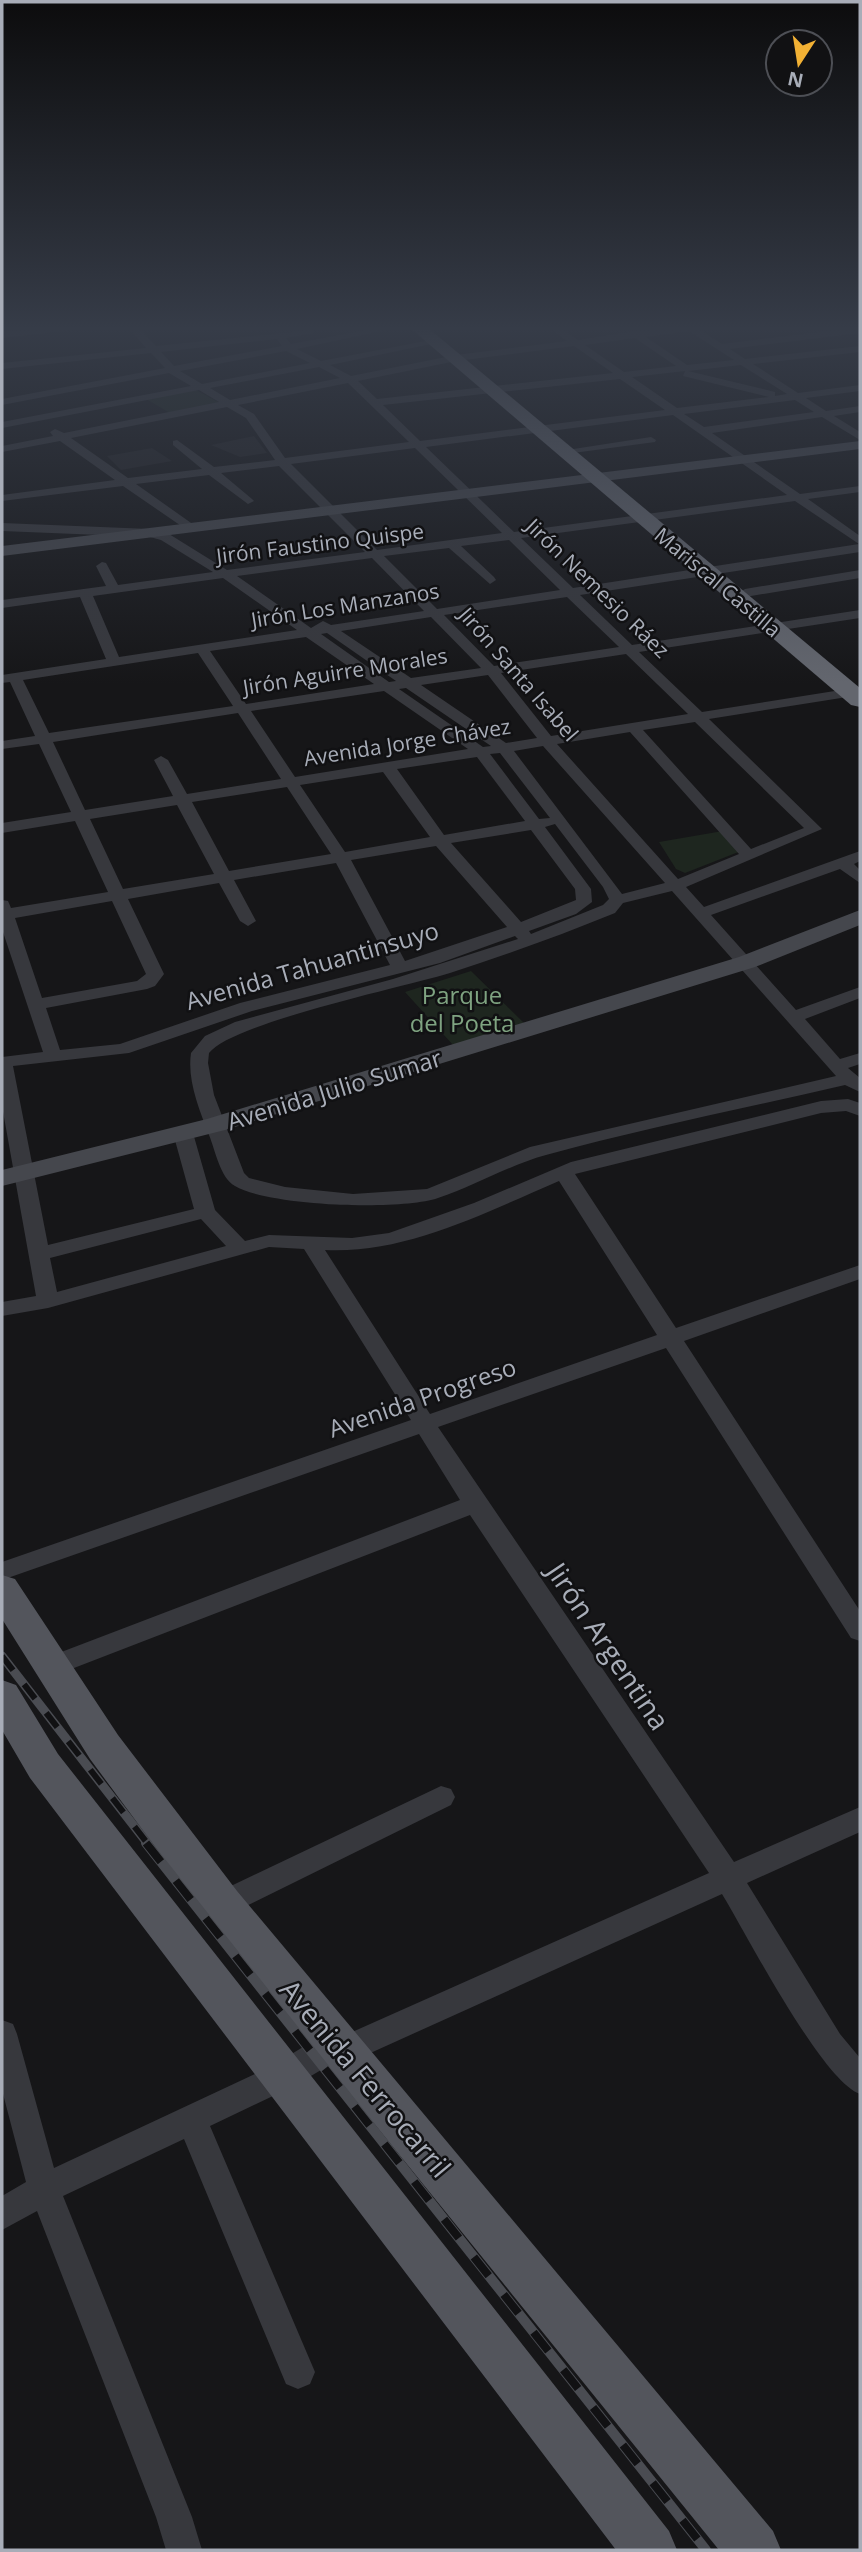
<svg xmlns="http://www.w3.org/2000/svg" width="862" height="2552" viewBox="0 0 862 2552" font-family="'Open Sans',sans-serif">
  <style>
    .built { fill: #222225 }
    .green { fill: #1e261f }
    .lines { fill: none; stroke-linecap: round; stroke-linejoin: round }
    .street { fill: #37383d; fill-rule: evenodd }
    .secondary { fill: #45474d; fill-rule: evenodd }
    .primary { fill: #53555c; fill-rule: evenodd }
    .highway { fill: #63666e; fill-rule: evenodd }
    .rail-far1-casing { stroke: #4a4c52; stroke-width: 9 }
    .rail-casing { stroke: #4a4c52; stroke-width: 10 }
    .rail-far1 { stroke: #111113; stroke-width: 6; stroke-dasharray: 18; stroke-linecap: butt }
    .rail { stroke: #111113; stroke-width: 8; stroke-dasharray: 24; stroke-linecap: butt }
    .labels { text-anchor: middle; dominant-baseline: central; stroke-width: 5; stroke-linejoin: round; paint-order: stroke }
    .far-street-label { font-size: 21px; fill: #a8adb8; stroke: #111113 }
    .street-label { font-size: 24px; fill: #a8adb8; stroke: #111113 }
    .park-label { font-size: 24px; fill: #7fa381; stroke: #111113 }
    .near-street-label { font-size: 28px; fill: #a8adb8; stroke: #111113 }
  </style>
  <rect width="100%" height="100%" fill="#161618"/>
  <path class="built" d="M254,436L267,453L240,457L211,445Z
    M152,448L172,461L121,470L107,456Z"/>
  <path class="green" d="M196,390L220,403L170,413L146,399Z
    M723,831L741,851L685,873L676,869L659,842Z
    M471,971L524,1023L453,1045L405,992Z"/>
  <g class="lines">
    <path class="street" d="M65,327H99L2,338V332Z
      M128,327H138L156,346L303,331L300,327H310L314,333L286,338L291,344L382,327H400L297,349L321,361L436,339L441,342L330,365L351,376L456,355L567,341L548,327H559L578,340L635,331L705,327L700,330L722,344L860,327V333L730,349L745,359L860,346V352L753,364L798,393L860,385V391L806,398L826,411L860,406V412L834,416L860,432V440L822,417L712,433L800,494L860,486V492L808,499L860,536V552L580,595L632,645L860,610V618L639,652L702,712L860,687V695L709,719L822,829L686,887L704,907L860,851V861L854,864L860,870V883L840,869L711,915L796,1010L860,987V998L805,1019L840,1059L860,1053V1064L848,1068L860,1078V1092L845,1085C746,1108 645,1128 546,1155C509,1165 475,1186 438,1198C400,1211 269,1206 235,1186C220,1178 215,1149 209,1135C199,1109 187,1080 191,1053L205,1036L235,1022L393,979L518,939L515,936L440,963L252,1011L129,1053L13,1066L48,1245L194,1209L173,1133L183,1127L193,1133L215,1210L245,1241L269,1235L352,1238L389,1233L474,1203L571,1162L821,1101L848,1099L860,1103V1116L846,1111L821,1113L575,1174L676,1328L860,1265V1279L684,1341L860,1611V1641L851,1638L666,1348L438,1427L734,1862L860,1807V1832L747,1883L840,2034L860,2058V2094C822,2081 747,1935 722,1894L355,2060L321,2070L294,2086L210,2126L315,2372L310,2384L298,2389L286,2384L184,2139L63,2196L192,2517L202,2550H166L156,2517L37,2211L2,2230V2196L26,2182L2,2090V2020L13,2024L17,2034L54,2168L272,2066L303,2047L341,2037L709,1873L470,1515L61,1673L52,1676L43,1673L39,1666L43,1659L460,1500L419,1434L2,1580V1562L411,1420L304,1249L269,1247L48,1308L2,1316V1302L36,1296L2,1106V1057L43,1052L2,929V900L8,901L11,908L108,892L75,821L2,833V823L71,812L39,744L2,749V741L35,736L10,682L2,683V675L106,659L80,597L2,608V600L106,586L96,566L102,562L106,563L118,585L213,572L161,540L150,537L2,531V523L150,529L169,534L227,570L365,552L279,466L221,473L252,499L254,501L248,504L209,475L136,484L194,525L196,528L190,532L123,486L2,501V495L115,480L60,441L2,452V446L53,436L50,432L55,429L64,433L219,402L199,390L2,428V422L191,386L169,373L2,405V399L165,368L151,353L2,369V363L146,348ZM689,331L734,360L687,365L646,337ZM635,338L676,366L624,372L585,345ZM277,339L282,346L174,366L161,352ZM574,346L613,373L377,399L358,381L456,361ZM286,351L310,363L202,384L180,371ZM741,365L787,394L775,396V392L688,371ZM319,367L340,378L230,400L210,388ZM685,371L683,376L769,397L677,408L632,377ZM620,379L665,410L420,441L383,405ZM348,383L409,442L285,458L254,414L238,405ZM795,400L814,412L704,427L684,414ZM227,407L246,418L275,460L214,467L177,440L173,441V445L202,469L128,478L71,438ZM673,415L787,495L514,532L426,447ZM415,448L502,533L377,550L291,464ZM795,501L859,544L573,588L521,538ZM509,540L560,590L437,609L384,556L449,548L490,584L496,580L494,577L461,546ZM372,558L424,611L331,625L323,621L311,628L237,576ZM223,578L297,630L119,657L93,596ZM567,597L619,647L494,666L444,615ZM431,617L481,668L411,678L341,631ZM327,633L396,681L389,682L321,634ZM306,637L374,684L246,704L210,651ZM198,653L233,706L49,733L23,680ZM626,654L688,714L551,736L501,673ZM488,675L537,738L506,743L421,685ZM406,688L491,746L483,747L399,689ZM384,691L468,749L295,777L251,711ZM238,713L281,779L187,794L168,760L161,756L154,760L173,796L85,810L53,742ZM695,722L804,828L751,849L643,730ZM630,732L739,854L678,879L557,744ZM543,746L665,883L622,894L514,751ZM500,753L550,818L539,819L490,754ZM477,757L525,821L444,835L397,769ZM383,772L430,837L345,852L300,785ZM287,787L331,854L229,871L192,802ZM177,805L214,874L123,889L90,819ZM555,824L603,887L609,899L603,905L531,934L529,931L576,914L592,902L591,889L545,827ZM531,830L575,889L576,900L521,922L451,843ZM436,846L507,927L405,961L351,860ZM336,863L390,965L240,1003L120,1044L60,1050L46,1008L147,989L155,986L164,974L128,899L219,883L240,921L248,926L256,921L234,880ZM672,891L836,1076L530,1147L427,1189L353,1194L285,1187L249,1178L244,1173L214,1095L208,1063L209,1053C232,1023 404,987 450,973C506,955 561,935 615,913L623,903ZM112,901L146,974L137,981L42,998L15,918ZM559,1181L657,1335L430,1414L325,1250C407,1254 486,1212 559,1181ZM201,1219L226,1246L57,1292L50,1258Z
      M651,437L656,440L655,442L573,453L567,450Z
      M860,570V578L745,597L739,593L745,589Z
      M441,1786L451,1789L455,1797L451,1805L232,1913L222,1916L212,1913L208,1904L212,1895Z"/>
    <path class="secondary" d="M860,441V449L2,556V546Z
      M860,910V925L755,967L225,1130L2,1186V1170L207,1119L739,957Z"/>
    <path class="primary" d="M2,1575L15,1579L118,1735L237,1891L773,2531L781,2550H719L207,1917L90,1759L2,1619Z
      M2,1680L16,1685L58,1754L669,2531L677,2550H616L30,1778L2,1730Z"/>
    <path class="highway" d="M409,327H427L860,688V707L851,705Z"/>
    <g class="rail-far1-casing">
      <path id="rail-far1" d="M2,1656L148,1844"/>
    </g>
    <g class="rail-casing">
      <path id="rail" d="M146,1843L706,2550"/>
    </g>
    <use href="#rail-far1" class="rail-far1"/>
    <use href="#rail" class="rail"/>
  </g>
  <linearGradient id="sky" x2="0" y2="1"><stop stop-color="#0c0c0d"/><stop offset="0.48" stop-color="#363c48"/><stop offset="1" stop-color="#363c48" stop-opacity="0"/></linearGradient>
  <rect width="862" height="684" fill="url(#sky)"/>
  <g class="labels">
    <g class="far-street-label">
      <text transform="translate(320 543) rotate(-7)">Jirón Faustino Quispe</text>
      <text transform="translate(718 582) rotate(40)">Mariscal Castilla</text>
      <text transform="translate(598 588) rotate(44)">Jirón Nemesio Ráez</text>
      <text transform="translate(345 605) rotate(-9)">Jirón Los Manzanos</text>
      <text transform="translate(345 671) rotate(-9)">Jirón Aguirre Morales</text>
      <text transform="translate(519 674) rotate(49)">Jirón Santa Isabel</text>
      <text transform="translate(407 742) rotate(-9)">Avenida Jorge Chávez</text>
    </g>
    <g class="street-label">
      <text transform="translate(312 965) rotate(-16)">Avenida Tahuantinsuyo</text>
      <text transform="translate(334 1089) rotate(-17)">Avenida Julio Sumar</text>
      <text transform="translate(422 1397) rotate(-19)">Avenida Progreso</text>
    </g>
    <g class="park-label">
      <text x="462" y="994">Parque<tspan x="462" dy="28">del Poeta</tspan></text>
    </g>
    <g class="near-street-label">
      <text transform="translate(609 1646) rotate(56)">Jirón Argentina</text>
      <text transform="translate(366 2078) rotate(50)">Avenida Ferrocarril</text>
    </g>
  </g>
  <rect width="862" height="2552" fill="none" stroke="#a8adb8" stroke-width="7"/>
  <g transform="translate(799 63) rotate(192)"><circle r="33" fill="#111113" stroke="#4d4f55" stroke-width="2"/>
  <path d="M0-5L12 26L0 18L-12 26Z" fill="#f2b134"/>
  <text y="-10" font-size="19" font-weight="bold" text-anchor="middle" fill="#a8adb8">N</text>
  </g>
</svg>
